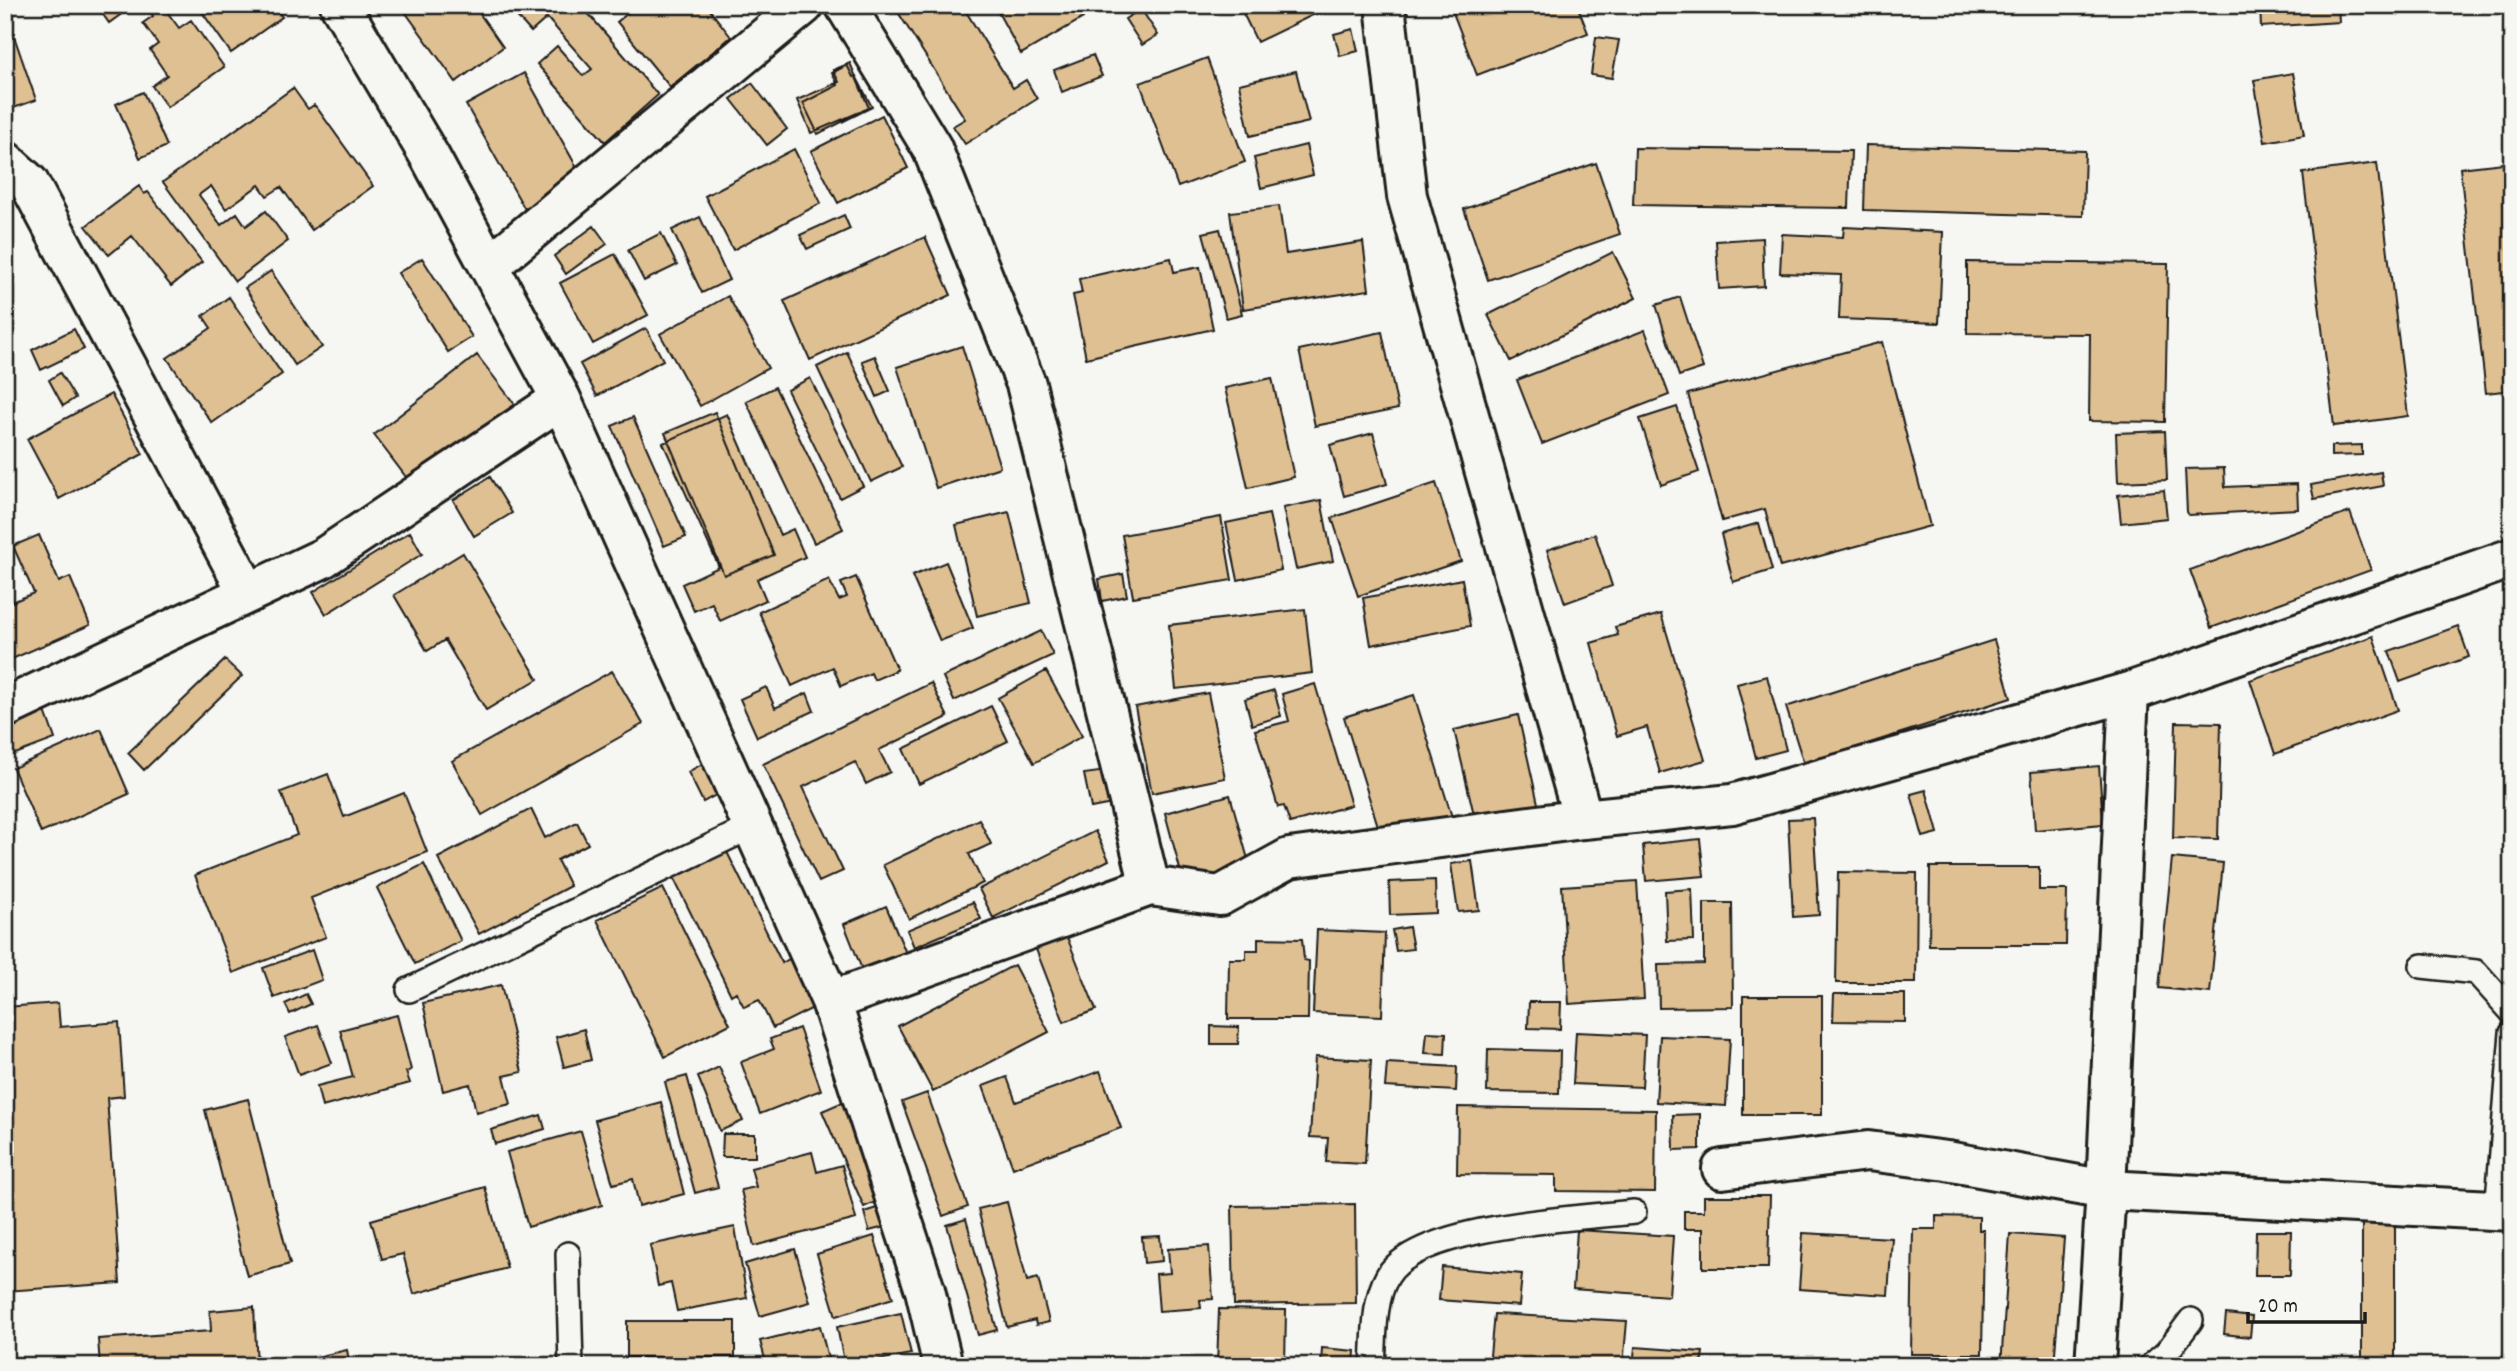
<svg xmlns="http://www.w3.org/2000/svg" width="2517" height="1371" viewBox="0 0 2517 1371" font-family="Dekko,sans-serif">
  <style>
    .building { fill: #dfc092; stroke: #1c1c1c; stroke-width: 2 }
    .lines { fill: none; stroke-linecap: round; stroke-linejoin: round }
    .service-casing { stroke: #1c1c1c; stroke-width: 28 }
    .minor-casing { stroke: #1c1c1c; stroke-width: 44 }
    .service { stroke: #f6f6f2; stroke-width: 23 }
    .minor { stroke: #f6f6f2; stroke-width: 38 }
  </style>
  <rect width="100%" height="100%" fill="#f6f6f2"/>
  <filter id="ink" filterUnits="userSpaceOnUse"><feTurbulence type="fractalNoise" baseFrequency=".0143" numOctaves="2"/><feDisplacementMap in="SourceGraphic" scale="14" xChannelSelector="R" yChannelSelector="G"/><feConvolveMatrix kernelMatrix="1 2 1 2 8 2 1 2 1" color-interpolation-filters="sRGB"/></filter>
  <g filter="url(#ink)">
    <path class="building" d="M104,5H134L109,23L99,9Z
      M145,5H162L179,28L191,20L224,67L167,107L152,86L167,75L150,50L158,44L143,23L153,16Z
      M197,5H273L282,17L231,53Z
      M416,5H477L475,7L503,47L456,82L406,13Z
      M520,5H581L658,95L605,142L537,64L557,46L583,76L592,69L547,18L531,32L513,12Z
      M601,5H619L608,14Z
      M638,5H706L731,37L670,87L617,22Z
      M909,5H962L1013,88L1026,80L1037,99L965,144L953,126L965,119L898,12Z
      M994,5H1076L1083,18L1021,54Z
      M1239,5H1316L1319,12L1257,42Z
      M1464,5H1577L1588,33L1477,75L1452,10Z
      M2260,5H2338L2339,22L2261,27Z
      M2419,5H2471L2420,9Z
      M1141,9L1158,35L1142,45L1125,19Z
      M5,10L36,100L5,111Z
      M1353,29L1358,51L1340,56L1334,34Z
      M1596,37L1619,40L1612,78L1591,75Z
      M1093,55L1102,76L1062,92L1054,70Z
      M1207,58L1245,162L1178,187L1140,83Z
      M850,63L869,108L811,133L797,100L839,82L833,70Z
      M847,65L853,77L856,76L872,107L818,134L803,103L838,85L832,73Z
      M1296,71L1309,122L1250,136L1239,84Z
      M524,73L584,180L527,213L466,105Z
      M2293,73L2304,135L2265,142L2254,80Z
      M752,83L787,129L767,145L731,99Z
      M293,88L308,109L314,105L317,108L373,186L312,230L281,187L267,196L259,185L226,209L211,186L199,195L221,225L237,213L246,226L266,211L288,241L235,281L163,182Z
      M143,92L167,146L140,158L116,104Z
      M882,115L908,168L838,203L811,151Z
      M1306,145L1313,175L1261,188L1254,158Z
      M1866,145L2085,151L2083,216L1864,210Z
      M1635,148L1851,151L1849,208L1633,205Z
      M794,149L821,203L733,250L705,196Z
      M2512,162V390L2486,393L2460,168Z
      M1596,163L1620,234L1488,280L1464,209Z
      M2377,163L2408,416L2334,426L2303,173Z
      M139,186L144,194L148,192L202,262L171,286L132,236L109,255L86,226Z
      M1279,206L1286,254L1363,242L1369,290L1243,309L1230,212Z
      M844,215L850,229L807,249L800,235Z
      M700,217L729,280L702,293L672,230Z
      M594,226L607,244L566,274L554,256Z
      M1844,227L1943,232L1939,323L1839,319L1841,275L1780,273L1782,234L1843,237Z
      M1220,229L1242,314L1226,318L1203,233Z
      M661,233L677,265L644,281L628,250Z
      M925,237L951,295L810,360L784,301Z
      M1762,238L1764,286L1719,289L1716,241Z
      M1613,252L1636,298L1511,361L1488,315Z
      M615,254L648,315L593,344L560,283Z
      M422,258L472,337L448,352L398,273Z
      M1171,258L1174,272L1200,267L1213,329L1086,358L1073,295L1082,293L1079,279Z
      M1967,262L2168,264L2165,422L2089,421L2090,334L1967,333Z
      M271,271L322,347L295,365L245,288Z
      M728,296L768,368L700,406L660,334Z
      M229,297L282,374L212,423L167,358L211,328L203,316Z
      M1680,297L1703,368L1679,376L1656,305Z
      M646,328L663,360L597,396L580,364Z
      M74,329L84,349L41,370L32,350Z
      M1645,330L1669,395L1542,444L1517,380Z
      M1382,332L1398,409L1315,426L1299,350Z
      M1882,342L1930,526L1780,567L1765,509L1722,521L1688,394Z
      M962,346L1000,467L936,488L897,367Z
      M847,352L902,467L871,482L817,367Z
      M477,355L520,411L416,490L374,435Z
      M875,356L890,391L877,397L862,361Z
      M60,373L75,398L63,406L49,380Z
      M810,378L863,486L840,498L787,390Z
      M1272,378L1294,477L1248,488L1225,388Z
      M775,387L843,529L814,543L746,401Z
      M111,394L143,454L59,499L27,439Z
      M1677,407L1699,472L1661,485L1640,419Z
      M715,412L774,555L724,575L665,433Z
      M727,414L780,535L793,529L805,557L757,579L766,600L720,621L712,603L694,611L682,584L719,567L663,443Z
      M633,417L686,537L664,546L612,426Z
      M2165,431L2167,480L2118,482L2116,433Z
      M1373,433L1387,484L1344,496L1330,445Z
      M2362,445V455L2331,456V446Z
      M2224,468L2225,487L2297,484L2298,509L2189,515L2187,512L2185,469Z
      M2381,472L2383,486L2314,499L2311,485Z
      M490,477L512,513L474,536L453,500Z
      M1436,483L1461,561L1358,596L1332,518Z
      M2164,490L2167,518L2121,523L2118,495Z
      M1321,500L1333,561L1296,569L1283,508Z
      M1009,512L1031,603L977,616L956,525Z
      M2350,512L2371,570L2211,628L2190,570Z
      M1269,514L1281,570L1238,580L1226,523Z
      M1221,517L1232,580L1133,597L1122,535Z
      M1759,523L1772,570L1733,582L1721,534Z
      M410,532L422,554L326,614L313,592Z
      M1595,534L1612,586L1565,603L1547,550Z
      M39,535L59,582L70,577L90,625L5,662V605L34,593L13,546Z
      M463,553L538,679L486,710L445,640L427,651L394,595Z
      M946,562L973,628L940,641L912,576Z
      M1123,574L1127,596L1102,601L1099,579Z
      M856,577L897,670L874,680L871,673L841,686L833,667L792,686L759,612L829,580L839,600L847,597L841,583Z
      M1462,579L1470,626L1371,645L1363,598Z
      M1305,609L1312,673L1176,689L1169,625Z
      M1661,614L1705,760L1660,773L1647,727L1617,736L1591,643L1618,635L1615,627Z
      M2458,626L2469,657L2400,682L2389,651Z
      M1041,631L1053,655L954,701L943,677Z
      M2373,636L2398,710L2275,754L2250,680Z
      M1994,640L2011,698L1804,764L1786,707Z
      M225,660L242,676L144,770L128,753Z
      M612,671L643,724L482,815L452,761Z
      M1046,671L1082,736L1034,763L998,698Z
      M1767,676L1786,750L1756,758L1737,684Z
      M931,683L948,717L879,750L890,772L866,784L855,762L803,787L843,871L819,882L763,764Z
      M1315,684L1351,805L1290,823L1284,806L1278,807L1255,730L1289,721L1282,694Z
      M766,687L775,708L807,693L814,711L757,737L740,699Z
      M1274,690L1281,716L1252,725L1245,699Z
      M1208,693L1225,778L1152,793L1135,707Z
      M1414,695L1452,817L1382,839L1344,717Z
      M991,706L1008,741L919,784L903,749Z
      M45,711L55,739L10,756L5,745V726Z
      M1518,715L1539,808L1476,823L1454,730Z
      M2176,722L2221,723L2218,839L2173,838Z
      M101,729L129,794L41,833L13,768Z
      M706,762L721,792L703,802L688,772Z
      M2099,766L2103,824L2035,830L2031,772Z
      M1106,771L1112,804L1091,808L1084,774Z
      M328,774L344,817L404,793L427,852L311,898L326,937L233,973L195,875L297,835L281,792Z
      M1926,790L1938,833L1923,837L1911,794Z
      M1230,795L1251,870L1185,888L1165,813Z
      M531,809L545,838L577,822L588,844L557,860L570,886L479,934L438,858Z
      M1813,818L1819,915L1793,917L1788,819Z
      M979,819L991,844L969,854L983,883L909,919L883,865Z
      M1095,831L1109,860L993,918L979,889Z
      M1700,839L1704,876L1646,881L1643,845Z
      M726,850L782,963L796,955L817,1006L773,1028L759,1000L744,1007L736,992L731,995L673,877Z
      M2172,858L2223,863L2210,993L2159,988Z
      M1472,861L1479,910L1458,912L1451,864Z
      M424,864L461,941L415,964L377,888Z
      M1930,867H2039V890H2067L2066,945H1929Z
      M1838,872L1917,873L1916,983H1836Z
      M1435,880L1436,913L1390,915L1389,882Z
      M1637,881L1644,999L1569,1004L1562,886Z
      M663,888L730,1024L665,1057L597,920Z
      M1692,889L1694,940L1667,941L1665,891Z
      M973,902L981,919L914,947L907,930Z
      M1704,903H1732L1733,1007L1659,1008L1658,965L1704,964Z
      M886,906L906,953L863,972L844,924Z
      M1409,927L1413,949L1396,951L1392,930Z
      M1317,930L1385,933L1382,1016L1313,1013Z
      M1065,932L1096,1010L1064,1022L1034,944Z
      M1258,938L1302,939L1304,960L1309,961L1308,1019H1228L1229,959H1246V950H1258Z
      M312,950L322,980L274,998L263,968Z
      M1014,965L1049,1032L933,1092L898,1026Z
      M501,985L522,1072L504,1076L511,1104L476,1112L470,1084L443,1091L423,1003Z
      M306,994L311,1004L290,1014L285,1004Z
      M1834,994H1905V1022L1833,1021Z
      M1743,996H1822V1115H1743Z
      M1529,1002H1561L1560,1029L1528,1028Z
      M58,1003L60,1027L119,1022L124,1096L107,1098L120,1283L5,1291L6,1007Z
      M397,1015L411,1070L406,1072L410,1083L322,1107L317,1086L353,1077L340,1030Z
      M318,1025L332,1063L299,1075L285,1037Z
      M1211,1026L1239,1027L1238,1044H1211Z
      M799,1028L821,1090L760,1114L741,1062L774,1049L770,1039Z
      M584,1029L591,1060L564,1067L556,1037Z
      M1427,1032L1446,1033L1445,1054L1425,1053Z
      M1576,1032L1645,1035L1642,1087L1573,1084Z
      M1660,1036L1730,1039L1726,1106L1656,1102Z
      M1488,1049L1560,1051L1559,1093L1487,1092Z
      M1315,1057L1371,1060L1365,1164L1326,1162L1328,1138L1310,1137Z
      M1387,1063L1457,1067L1456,1091L1385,1087Z
      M719,1067L743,1121L720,1131L698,1077Z
      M1100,1071L1121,1128L1013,1168L983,1086L1007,1077L1016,1102Z
      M687,1076L718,1187L695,1193L665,1082Z
      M927,1093L968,1207L943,1216L902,1102Z
      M248,1099L290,1264L247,1276L205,1110Z
      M845,1101L887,1197L864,1207L822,1111Z
      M661,1102L684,1194L639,1206L633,1179L613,1184L595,1120Z
      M1458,1107L1656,1110L1655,1192L1556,1191V1175L1457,1174Z
      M1700,1114V1149L1674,1150L1673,1115Z
      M541,1115L545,1129L495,1144L491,1130Z
      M581,1131L602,1205L528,1227L507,1152Z
      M723,1134H755V1157H722Z
      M812,1152L817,1172L842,1165L856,1219L754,1246L741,1190L756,1187L751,1168Z
      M485,1187L507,1268L414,1294L403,1254L382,1259L371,1220Z
      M1704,1196H1770L1768,1268H1703V1229H1684V1211H1704Z
      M1007,1202L1027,1281L1038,1278L1049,1322L1036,1325L1035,1320L1007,1327L978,1209Z
      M1355,1204L1356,1303L1234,1305L1232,1206Z
      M880,1207L885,1227L869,1231L864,1212Z
      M1936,1216L1979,1217V1230H1984L1982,1354H1911L1913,1229H1936Z
      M966,1219L997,1330L978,1335L947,1225Z
      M2362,1221H2395V1366H2362Z
      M735,1227L747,1298L677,1311L671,1283L658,1286L650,1245Z
      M1577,1230L1673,1236L1669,1296L1573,1289Z
      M2256,1231H2291L2290,1275H2255Z
      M1803,1233L1892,1238L1888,1295L1799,1289Z
      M2010,1234L2064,1238L2054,1366H2001Z
      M874,1236L893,1298L836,1316L817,1254Z
      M1160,1236L1162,1261L1144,1263L1142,1237Z
      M1209,1246L1213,1299L1200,1300L1201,1308L1159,1311L1156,1274L1170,1273L1168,1249Z
      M795,1249L810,1302L760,1316L745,1264Z
      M2510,1250H2512V1304H2510Z
      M1442,1267L1522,1274L1519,1306L1439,1300Z
      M254,1307L257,1366H100L98,1339L211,1331L210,1311Z
      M1219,1309L1286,1310L1285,1366H1217Z
      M901,1313L911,1354L845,1366L837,1327Z
      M1494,1314L1627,1321L1623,1366H1489Z
      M2226,1314L2252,1317L2250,1337L2224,1334Z
      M627,1321H735V1357H627Z
      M820,1326L830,1366H767L760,1341Z
      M1635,1347L1703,1352L1701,1366H1633Z
      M1322,1348L1355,1351L1354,1366H1321Z
      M347,1350L350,1366H314L312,1358Z"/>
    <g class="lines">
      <g class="service-casing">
        <path id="service" d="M2422,966L2476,972L2512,1012
          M409,990L753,826
          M2497,1211L2512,1033
          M568,1254L571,1366
          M1373,1366C1375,1338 1373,1302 1387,1277C1416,1225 1578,1218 1634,1212
          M2151,1366L2167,1352L2191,1320"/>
      </g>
      <g class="minor-casing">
        <path id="minor" d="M340,5L430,157L561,399L831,1001L925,1290L943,1366
          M845,5L932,148L1026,384L1150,886
          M1385,5L1407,196L1583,819
          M5,161L29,183L248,593
          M489,266L804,5
          M5,708L323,558L561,399
          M831,1001L1150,886L1220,896L1289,858L1583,819L1732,804L2129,692L2512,558
          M1722,1169L1868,1151L1947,1161L2106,1190L2512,1211
          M2095,1366L2106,1190L2129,692"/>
      </g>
      <use href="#service" class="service"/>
      <use href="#minor" class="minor"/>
    </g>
  </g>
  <rect width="2517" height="1371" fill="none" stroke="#f6f6f2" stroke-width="28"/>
  <rect x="14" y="14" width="2489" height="1343" fill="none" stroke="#1c1c1c" stroke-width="2.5" filter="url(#ink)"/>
  <path d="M2248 1312v10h117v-10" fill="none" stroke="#1c1c1c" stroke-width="3.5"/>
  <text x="2258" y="1312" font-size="21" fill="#1c1c1c" stroke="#f6f6f2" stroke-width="5" paint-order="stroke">20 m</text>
</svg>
